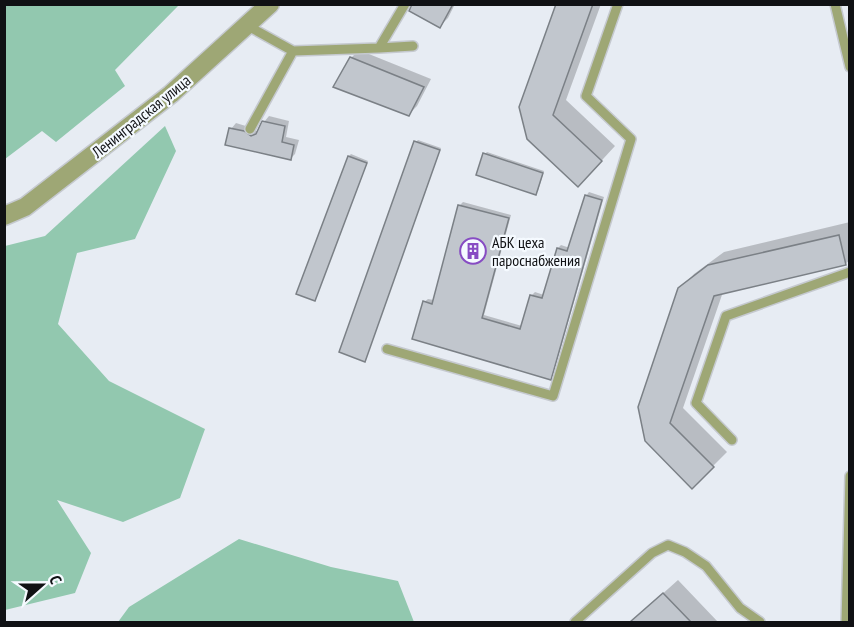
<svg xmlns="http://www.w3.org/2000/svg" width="854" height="627" viewBox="0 0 854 627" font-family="'PT Sans Narrow',sans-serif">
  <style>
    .green { fill: #92c8af }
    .shadow { fill: #0003 }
    .building { fill: #c1c6cd; stroke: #7b8086; stroke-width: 1.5 }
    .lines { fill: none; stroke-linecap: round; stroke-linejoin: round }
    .service-casing { stroke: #c5c9cf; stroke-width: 12 }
    .tertiary-casing { stroke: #c5c9cf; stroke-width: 21 }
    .service { stroke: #9ea775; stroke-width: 9 }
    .tertiary { stroke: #9ea775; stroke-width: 18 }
    .labels { text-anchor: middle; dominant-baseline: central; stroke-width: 4.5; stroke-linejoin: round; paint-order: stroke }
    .street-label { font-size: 16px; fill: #101114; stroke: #f5faff }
    .poi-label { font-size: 16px; fill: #101114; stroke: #f5faff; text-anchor: start }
  </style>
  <rect width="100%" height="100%" fill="#e7ecf3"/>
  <path class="green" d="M5,4H179V5L115,70L125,86L56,142L42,131L5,159Z
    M165,126L176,151L135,239L77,253L58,324L109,381L205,429L180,498L123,522L57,500L91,553L75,593L5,610V246L45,236Z
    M239,539L331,567L398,581L414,622H118L129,607Z"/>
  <path class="shadow" d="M416,4H455L448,18L440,26Z
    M557,4H601L566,100L615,146L592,171L529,138Z
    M359,50L431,79L417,106L409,114L351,58Z
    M269,116L289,121L286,137L299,140L295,154L290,159L231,129L236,123L249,127L257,131L260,130L264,122Z
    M418,140L441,148L365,360L416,142Z
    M487,152L544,171L538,191L536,193L485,154Z
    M351,154L368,161L315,300L349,156Z
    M589,192L604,197L553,375L550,378L424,302L428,299L434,300L460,205L463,202L511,215L484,315L522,326L531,296L535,292L544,295L558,248L561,245L570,248L586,196Z
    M850,222V260L845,264L723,292L683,408L727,452L692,487L646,440L680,289L694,274L724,252Z
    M678,580L718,622H631Z"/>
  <path class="building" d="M412,4H453L440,28L409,11Z
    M556,4H593L553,115L602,161L578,187L527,139L519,107Z
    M350,57L424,87L409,116L333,87Z
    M262,121L285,126L282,142L294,145L291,160L225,145L229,128L244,131L251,136L256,134Z
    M414,141L440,150L365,362L339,352Z
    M483,153L543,173L536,195L476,175Z
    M348,156L367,163L315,301L296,294Z
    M585,195L602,200L551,380L412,339L423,301L432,304L458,205L509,218L482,318L520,329L530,295L542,298L557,248L567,251Z
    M839,235L846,265L714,296L670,423L714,467L692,489L645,441L638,407L678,288L708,265Z
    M663,593L691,622H630Z"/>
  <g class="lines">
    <g class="service-casing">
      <path id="service" d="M835,4L850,67
        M248,26L293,51
        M379,48L413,46
        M250,129L293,51L379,48L405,4
        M387,349L553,396L631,139L586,96L618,4
        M732,440L696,403L726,316L850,272
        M575,622L652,553L668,545L685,552L706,566L740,608L760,622
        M846,622L850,476"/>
    </g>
    <g class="tertiary-casing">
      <path id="tertiary" d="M4,216L25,207L171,94L270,4"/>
    </g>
    <use href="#service" class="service"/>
    <use href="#tertiary" class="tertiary"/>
  </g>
  <defs>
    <g id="building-ring" transform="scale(1.35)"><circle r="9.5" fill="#f5faff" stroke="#874cc3" stroke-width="1.5"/><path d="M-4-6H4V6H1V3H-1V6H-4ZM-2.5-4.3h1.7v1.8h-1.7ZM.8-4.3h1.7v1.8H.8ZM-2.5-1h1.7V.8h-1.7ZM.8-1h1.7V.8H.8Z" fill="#874cc3"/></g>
  </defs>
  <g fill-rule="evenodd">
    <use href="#building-ring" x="473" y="251"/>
  </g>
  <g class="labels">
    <g class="street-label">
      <text transform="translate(141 116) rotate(-39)">Ленинградская улица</text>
    </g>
    <g class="poi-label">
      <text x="492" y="242">АБК цеха<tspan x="492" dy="18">пароснабжения</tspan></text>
    </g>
  </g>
  <rect width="854" height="627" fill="none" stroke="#101114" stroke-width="12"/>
  <g transform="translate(42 585) rotate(69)" stroke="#f5faff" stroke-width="4.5" paint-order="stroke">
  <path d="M0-4.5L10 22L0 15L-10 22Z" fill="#101114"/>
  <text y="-9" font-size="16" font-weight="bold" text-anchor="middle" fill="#101114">С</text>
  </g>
</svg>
